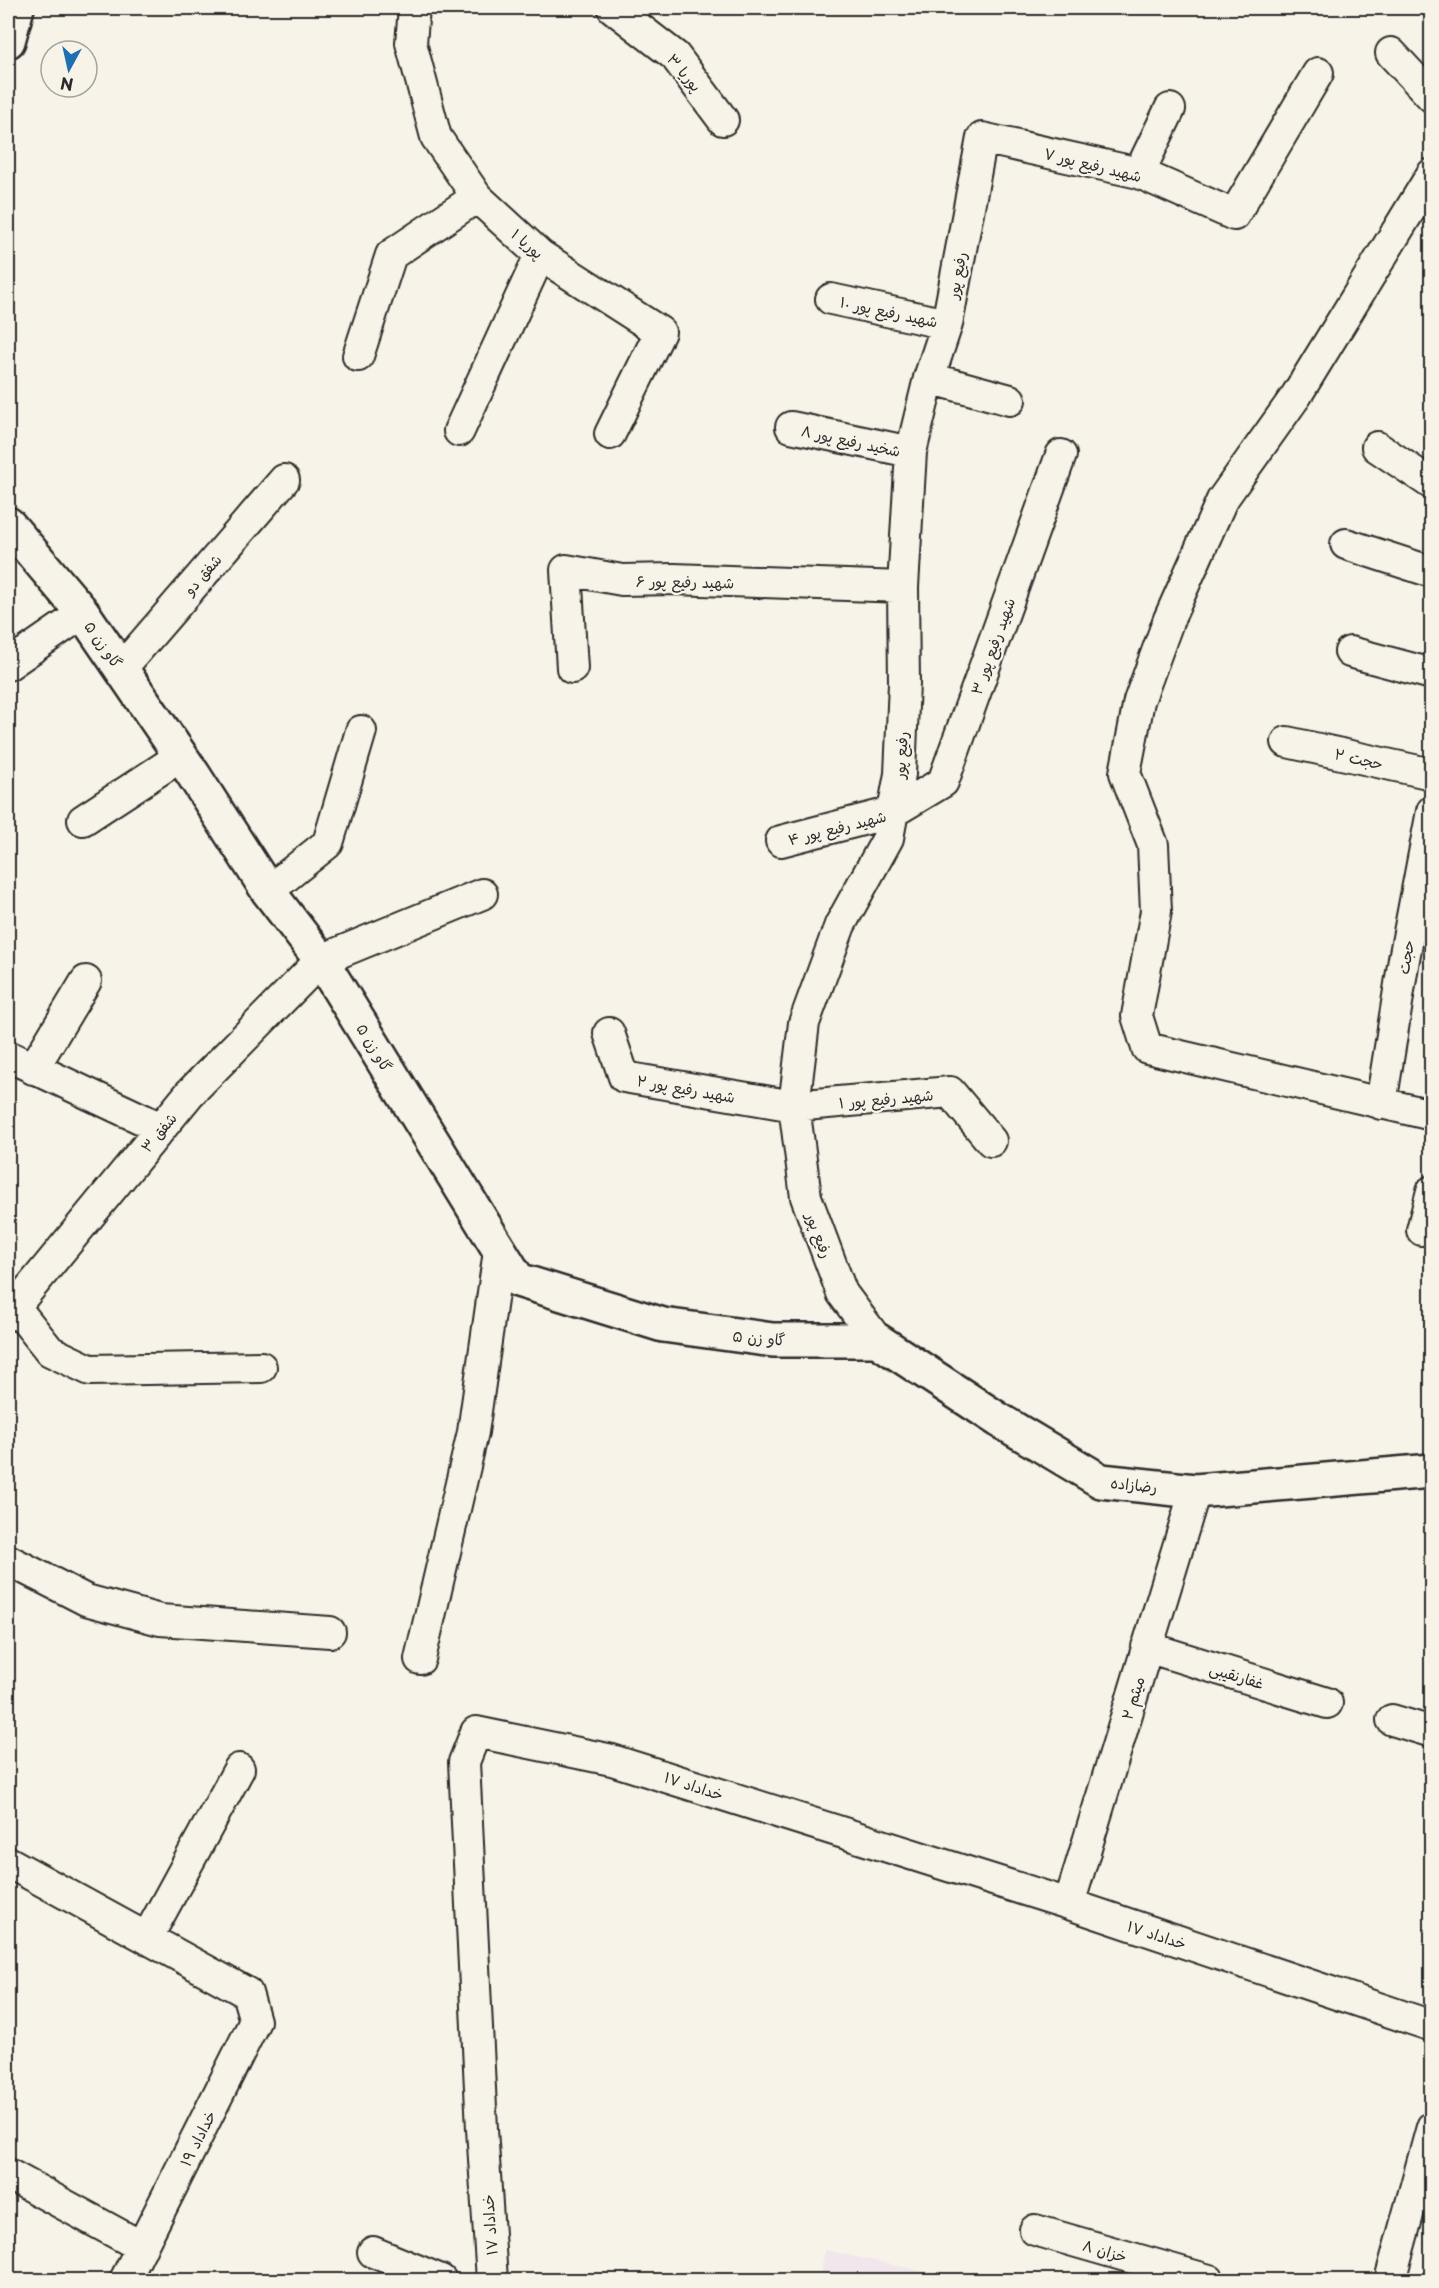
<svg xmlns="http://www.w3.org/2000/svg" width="1439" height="2288" viewBox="0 0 1439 2288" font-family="'Playpen Sans','Playpen Sans Arabic',sans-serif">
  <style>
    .built { fill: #f0e6ec }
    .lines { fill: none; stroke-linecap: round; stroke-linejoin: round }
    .street-casing { stroke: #2b2b2b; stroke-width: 34 }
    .secondary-casing { stroke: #2b2b2b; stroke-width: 38 }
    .street { stroke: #f7f3e8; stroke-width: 30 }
    .secondary { stroke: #f7f3e8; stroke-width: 33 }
    .labels { text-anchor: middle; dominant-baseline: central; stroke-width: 4.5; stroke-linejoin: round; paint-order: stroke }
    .street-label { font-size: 15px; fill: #2b2b2b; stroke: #f7f3e8 }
  </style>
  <rect width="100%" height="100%" fill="#f7f3e8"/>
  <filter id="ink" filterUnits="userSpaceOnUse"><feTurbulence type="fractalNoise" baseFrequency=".0167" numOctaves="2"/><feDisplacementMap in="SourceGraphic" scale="12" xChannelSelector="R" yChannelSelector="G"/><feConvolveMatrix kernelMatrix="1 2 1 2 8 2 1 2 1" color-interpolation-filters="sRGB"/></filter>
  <g filter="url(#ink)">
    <path class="built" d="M825,2250L961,2280H818Z"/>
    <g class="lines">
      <g class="street-casing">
        <path id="street" d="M414,8L411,43L436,137L477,197L540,255L660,332L610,434
          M613,8L675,56L723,120
          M1391,53L1432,97
          M1139,173L1170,109
          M1432,174L1296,396L1222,500L1169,619L1139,701L1125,773L1153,845L1156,911L1137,1016L1147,1048L1432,1115
          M831,299L947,324
          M358,356L391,255L477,197
          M929,378L1010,400
          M791,427L911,452
          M459,431L540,255
          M1377,447L1432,484
          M1346,544L1432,572
          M1350,652L1432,674
          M8,665L83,613
          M572,668L566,570L622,580L674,579L903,587
          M121,669L284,480
          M1287,742L1432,774
          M83,820L181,756
          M781,841L893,812L943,782L1061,455
          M268,891L328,843L361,731
          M609,1033L624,1077L794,1106L950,1092L991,1141
          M8,1056L161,1128
          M33,1069L86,981
          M1381,1104L1404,959L1432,811
          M1422,1230L1432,1191
          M15,1307L50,1351L90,1370L261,1367
          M8,1315L190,1093L321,960L482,894
          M877,1340L842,1293L806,1197L794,1106L804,1023L840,925L888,838L900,774L904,683L903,587L911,452L929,378L947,324L982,138L1139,173L1234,215L1318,73
          M8,1560L86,1600L160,1620L330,1632
          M1147,1647L1327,1703
          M420,1659L473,1432L499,1251
          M1392,1720L1432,1732
          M8,1862L247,1993L255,2021L125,2280
          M1069,1904L1195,1491
          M147,1938L239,1769
          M8,2174L142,2247
          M1035,2230L1209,2280
          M373,2252L441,2280
          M492,2280L482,2129L464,1762L476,1732L612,1760L1069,1904L1432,2026
          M1390,2280L1432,2127"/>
      </g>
      <g class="secondary-casing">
        <path id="secondary" d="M8,41L17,8
          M8,524L83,613L193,774L268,891L321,960L518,1280L663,1325L773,1340H877L999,1420L1101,1481L1195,1491L1432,1471"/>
      </g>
      <use href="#street" class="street"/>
      <use href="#secondary" class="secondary"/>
    </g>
  </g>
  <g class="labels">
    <g class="street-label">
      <text transform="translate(685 72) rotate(50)">پوریا ۳</text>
      <text transform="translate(1093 164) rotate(14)">شهید رفیع پور ۷</text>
      <text transform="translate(528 243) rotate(41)">پوریا ۱</text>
      <text transform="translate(956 275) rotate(-79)">رفیع پور</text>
      <text transform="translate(889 311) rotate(12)">شهید رفیع پور ۱۰</text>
      <text transform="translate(851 440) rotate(12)">شخید رفیع پور ۸</text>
      <text transform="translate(202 574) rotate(-49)">شفق دو</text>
      <text transform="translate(685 581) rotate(1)">شهید رفیع پور ۶</text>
      <text transform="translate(104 644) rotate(55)">گاو زن ۵</text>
      <text transform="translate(992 646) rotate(-70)">شهید رفیع پور ۳</text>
      <text transform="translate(900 755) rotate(-86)">رفیع پور</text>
      <text transform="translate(1359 758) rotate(13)">حجت ۲</text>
      <text transform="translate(837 827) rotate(-14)">شهید رفیع پور ۴</text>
      <text transform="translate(1405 957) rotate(-80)">حجت</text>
      <text transform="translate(375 1047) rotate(59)">گاو زن ۵</text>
      <text transform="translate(686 1088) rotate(10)">شهید رفیع پور ۲</text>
      <text transform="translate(886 1098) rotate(-5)">شهید رفیع پور ۱</text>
      <text transform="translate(158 1132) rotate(-50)">شفق ۳</text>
      <text transform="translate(820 1235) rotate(69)">رفیع پور</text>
      <text transform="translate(759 1337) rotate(5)">گاو زن ۵</text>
      <text transform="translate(1134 1484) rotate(6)">رضازاده</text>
      <text transform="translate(1237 1675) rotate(17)">غفارنقیبی</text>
      <text transform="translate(1132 1698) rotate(-73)">میثم ۲</text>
      <text transform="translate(694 1785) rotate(18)">خداداد ۱۷</text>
      <text transform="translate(1157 1934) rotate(18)">خداداد ۱۷</text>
      <text transform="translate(197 2138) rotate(-63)">خداداد ۱۹</text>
      <text transform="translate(489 2225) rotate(-94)">خداداد ۱۷</text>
      <text transform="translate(1105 2250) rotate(16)">خزان ۸</text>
    </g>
  </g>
  <rect width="1439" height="2288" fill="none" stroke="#f7f3e8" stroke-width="30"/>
  <rect x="15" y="15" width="1409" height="2258" fill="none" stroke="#2b2b2b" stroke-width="2" filter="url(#ink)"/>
  <g transform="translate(69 69) rotate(188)"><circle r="28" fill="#f7f3e8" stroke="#a5a39c" stroke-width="1.5"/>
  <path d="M0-4.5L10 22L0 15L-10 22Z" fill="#1f6fb2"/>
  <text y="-9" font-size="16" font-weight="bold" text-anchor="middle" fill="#2b2b2b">N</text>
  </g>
</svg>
